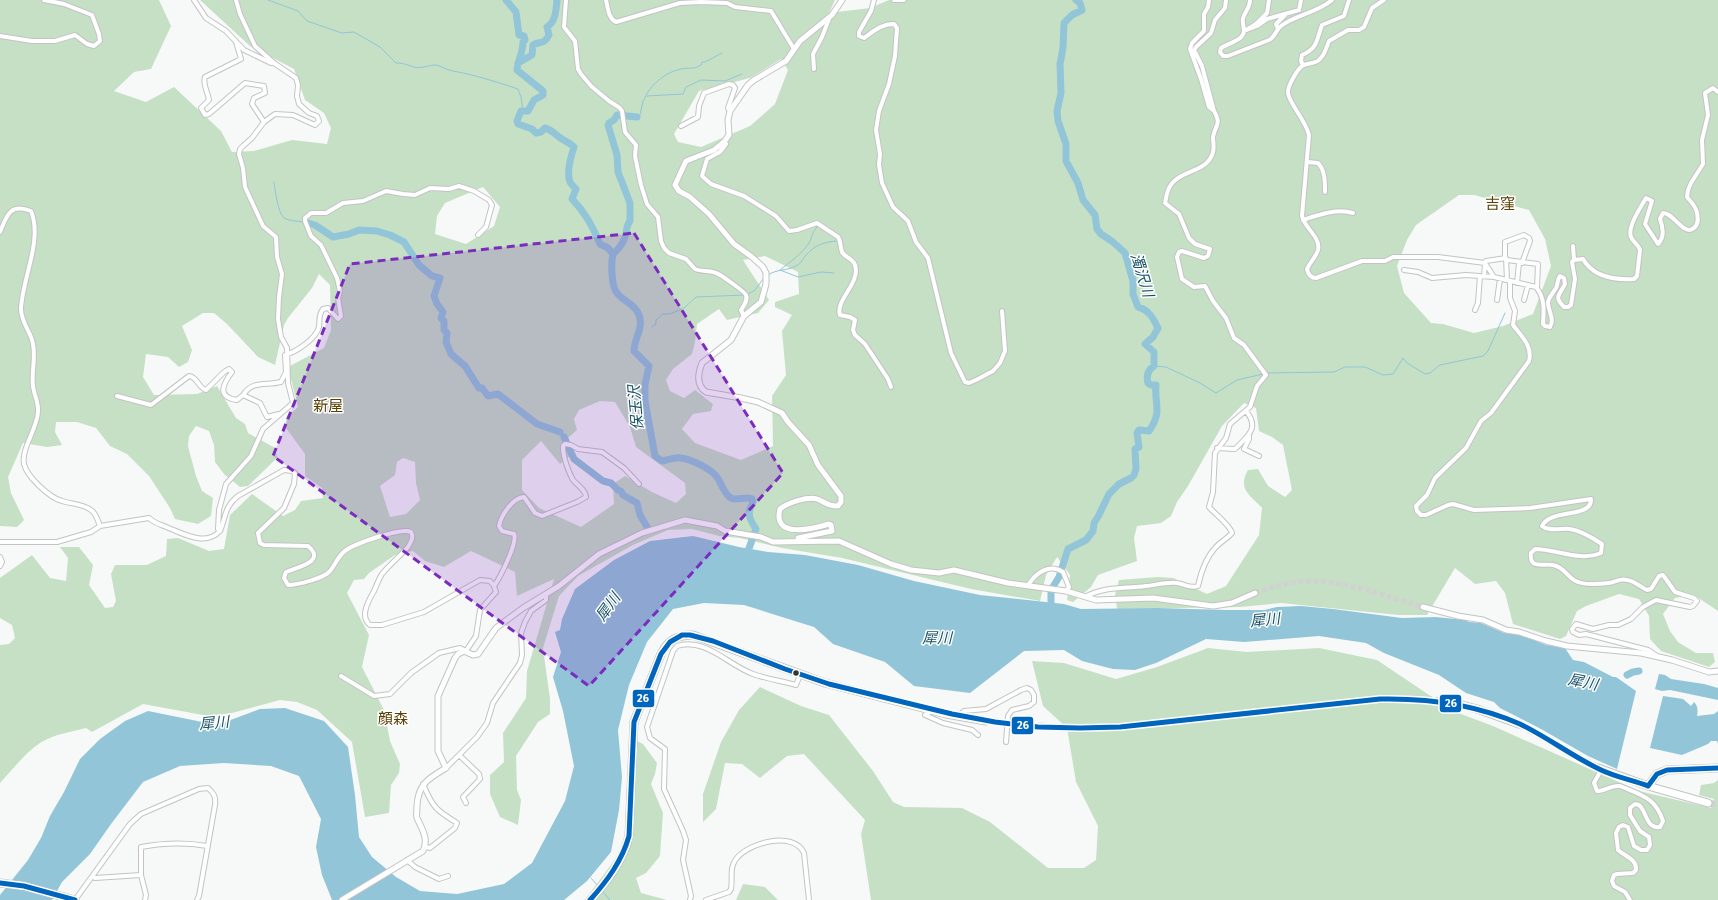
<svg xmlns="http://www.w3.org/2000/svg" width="1718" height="900" viewBox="0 0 1718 900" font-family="'Fira Sans','Noto Sans JP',sans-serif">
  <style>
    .forest { fill: #c6e0c5; fill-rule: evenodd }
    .water { fill: #92c5d8 }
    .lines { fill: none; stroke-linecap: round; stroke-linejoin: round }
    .stream { stroke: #92c5d8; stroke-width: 1 }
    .river { stroke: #92c5d8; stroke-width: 7 }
    .tertiary-tunnel { stroke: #d0d2d1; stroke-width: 5; stroke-dasharray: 5 2.5; stroke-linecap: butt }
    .trunk-tunnel { stroke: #d0d2d1; stroke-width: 7; stroke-dasharray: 7 3.5; stroke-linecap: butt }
    .minor-casing { stroke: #c2c4c3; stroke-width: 6 }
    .tertiary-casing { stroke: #c2c4c3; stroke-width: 7 }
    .trunk-casing { stroke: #c2c4c3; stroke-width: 9 }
    .minor { stroke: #fefefe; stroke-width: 4 }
    .tertiary { stroke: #fefefe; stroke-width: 5 }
    .trunk { stroke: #fefefe; stroke-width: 7 }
    .bus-1-casing { stroke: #fff; stroke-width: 8 }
    .bus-1 { stroke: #0065bd; stroke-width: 5 }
    .marked { fill: #7b2cbf; fill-opacity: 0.2; stroke: #7b2cbf; stroke-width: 3; stroke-dasharray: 8 5; stroke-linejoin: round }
    .bus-dot { fill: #333434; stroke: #fff; stroke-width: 1.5 }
    .labels { text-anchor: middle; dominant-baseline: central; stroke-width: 3; stroke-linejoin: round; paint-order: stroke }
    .neighbourhood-label { font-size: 15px; fill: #593f00; stroke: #fff }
    .water-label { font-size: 15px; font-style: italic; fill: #175266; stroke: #fff }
    .line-badge { stroke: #fff; stroke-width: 1.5 }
    .badge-label { font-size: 11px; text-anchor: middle; font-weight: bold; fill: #fff }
  </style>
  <rect width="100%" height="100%" fill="#f7f9f8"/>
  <path class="forest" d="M0,0H159L171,26L151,69L134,72L114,91L146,102L174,87L221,131L232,152L254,151L292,140L327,144L331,128L324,113L305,100L294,69L250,46L200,0H835L829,13L870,8L889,0H1718V611L1694,595L1675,598L1663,614L1670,631L1678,642L1696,653H1713L1715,662L1709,667L1661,651L1650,639L1649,616L1639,599L1619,594L1586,606L1577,611L1566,636L1560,639L1513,624L1505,593L1496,581L1475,584L1455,568L1427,615H1398L1281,603L1240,607L1117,609L1115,595L1119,580L1158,577L1173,578L1207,594L1226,586L1259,535L1262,508C1250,495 1237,489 1248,470L1258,469L1268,486L1285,497L1292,490L1283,445L1272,437L1259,431L1256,408L1244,403L1222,426L1188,486L1177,502L1171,516L1161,523L1137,526L1134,538L1137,561L1098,575L1091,587L1073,602L1067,600L1070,575L1057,557L1046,575L1040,601L971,589L842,558L782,548L740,538L719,536L692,529L668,530L633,545L578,576L559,596L543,648L550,699V714L538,722L516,756L517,790L521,800L518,825L500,817L490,794V775L504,762L503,733L526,698L527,671L554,579L517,596L515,572L471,551L444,567L425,561L413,551L395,555L369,573L364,579L354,580L347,593L369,635L362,667L384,710L390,741L400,764L399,773L391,785L389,813L365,817L352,742L317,710L297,702L280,700L232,713L208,716L143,704L92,732L86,728C71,732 54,734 40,743C25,753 13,769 0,783V645L9,644L15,638L12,625L0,618V578L32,555L50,578L66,581L68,558L60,547H79L93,565L89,585L105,608L113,607L116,601L111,574L115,565H147L166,556L167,539L178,538L209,551L224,549L230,515L252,494L283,516L295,510L301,501L323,498L322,488L305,476V454L286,428V418L298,407L288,367L324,348L331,330L330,285L319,274L312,288L288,318L284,325L275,365L258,357L227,324L214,313H203L182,326L192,350L188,362L179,367L168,357L146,354L143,377L154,395L197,394L217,386L236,418L245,424L248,433L275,448L277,458L248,486L240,487L224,474L215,462L214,445L209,431L196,426L189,436L188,446L196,476L202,491L213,498L211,516L198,524L175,519L170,508L149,476L127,454L110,446L96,428L77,422H56L55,432L62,445L47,447L23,443L8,477L11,493L24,520L17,527L0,526ZM781,59L788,70L775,104L750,126L701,147L678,142L674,134L699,91L750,78ZM483,187L500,207L494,226L466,244L435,234L437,216L445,203ZM1459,195H1474L1529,210L1545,239L1551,266L1533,314L1503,326L1474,333L1443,324L1431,323L1404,293L1397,266L1407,240L1416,225ZM765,256L798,272L799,294L775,302V307L792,315L782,331L786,375L772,396L773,446L741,460L695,443L682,429L693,414L711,411L713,404L695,390L684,398L670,391L666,380L673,369L692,354L695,342L697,324L719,309L727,320L758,313L769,300L743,260ZM600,401L615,402L630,427L636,447L685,483L686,494L676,503L652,492L625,476L613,484L614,504L581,527L539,508L522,490V460L541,441L560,464L570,456L568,438L577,430L574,419L579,410ZM403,458L415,462L416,483L420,500L406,514L390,517L380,486L395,475L397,462Z
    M1208,648L1247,652L1319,648L1377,660L1453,711L1493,726L1639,791L1711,808L1714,799L1699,795L1701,785L1714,783L1718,780V900H871L861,834L865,820L804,754L787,756L760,778L742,764L725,763L716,809L703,822V794L721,742L739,710L760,687L801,706L829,715L873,771L893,802L904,807L962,808L990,822L1048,868H1084L1096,860L1098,826L1076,782L1067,728L1043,706L1032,661L1064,663L1116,679L1157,667Z
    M637,741L643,744L657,763L655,774L651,784L663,813L660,856L646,873L636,878L641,893L667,900H585L616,858L633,840L634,760Z
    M743,884L765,887L778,900H736Z"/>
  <path class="water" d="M693,536L739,547L768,552L805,555L858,565L914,581L980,595L1064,604L1081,609L1157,608L1227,610H1264L1277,607L1301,606L1333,609L1402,618L1436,617L1465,620L1469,622L1481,623L1504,633L1520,634L1546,645L1565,648L1573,660L1584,662L1613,677H1616L1636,691L1617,769L1588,756L1541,729L1500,708L1494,702L1466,693L1439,675L1384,653L1366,643L1319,636L1244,642L1206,639L1156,663L1135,670L1113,669L1082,661L1064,650L1024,651L970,693L914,686L885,662L833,644L814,627L744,605L704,603L673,609L647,642L629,685L618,730L622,777L619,810L611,852L587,881L564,900H332L322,875L316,847L321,819L299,776L271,766L224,763L180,766L143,782L111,824L90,854L62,882L52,900H0V895L28,860L41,838L50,816L64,792L80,759L100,739L125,721L148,711L217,725L260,709L285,708L324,721L348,747L355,795L359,837L372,857L396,877L420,891L457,894L504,884L532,863L565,801L574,766L563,711L553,677L561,652L555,632L560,630L562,619L575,589L614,560L650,541Z
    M1659,674L1665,675L1671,679L1704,684L1718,688V700L1670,690L1662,691L1655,689Z
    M1663,696L1683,699L1691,706L1694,702C1698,706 1698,711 1697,716L1714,714L1718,711V744L1717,741H1711L1708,744L1682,755L1650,748Z"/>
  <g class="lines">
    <path class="stream" d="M268,0L298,11L307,21L342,33L354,32L380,47L396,63C405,63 406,65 414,67C421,69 429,65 436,65C441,66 447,70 453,71C475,75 497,82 518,89L521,97L523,111
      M646,95C653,83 666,72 681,69C690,67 693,70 701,65L702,62H705L722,53
      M637,117L640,115L643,101L646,96L683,94L686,87L701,80L725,81L742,74
      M274,182C275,190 278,213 284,218C289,221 297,221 303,222
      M818,226C811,233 813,236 809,243C802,254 790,262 780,270L798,277L821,272L834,273
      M768,275C776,269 787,271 796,266C801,264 802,260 806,255C815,245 824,242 837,241
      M748,294L754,291L764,278
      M652,327L656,324V320L663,314H670L684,308L696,297L745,295
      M1154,366L1166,367L1200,383L1216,393L1237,380L1263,374
      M1266,373L1334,372L1345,367H1365L1383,375L1393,374L1403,358L1407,363L1425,374L1430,373L1440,365L1483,356L1488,351L1505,313
      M591,878L598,886
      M602,891L610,900"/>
    <path class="river" d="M506,0L516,12L519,35L524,36L525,40L523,42C523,53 518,59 517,70L543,91V95L534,100L528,111H521L517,121L518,124L532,129L536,133L541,132L545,128C553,130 556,136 562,139C567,142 570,143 574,147C571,156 566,172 570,182C571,184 574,187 576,189L572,199C584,211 594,229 600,244L608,248L613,254C611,262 611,286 617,293C624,302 635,304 639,315C644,328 634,338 634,351L649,366L645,384V401L655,456L662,461C668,460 675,457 681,458C691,459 711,469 717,477C722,484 723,493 731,498C737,501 746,496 752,499L753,503C746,513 750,520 756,529L748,551L747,558
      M518,63L532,55L533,45C540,41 544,45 549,35L547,27C556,22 556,9 557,0
      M308,223L315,225L333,237L349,234L359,230L377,231L390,235L404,242L419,265L432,276L440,278L434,296L437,304L443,312L441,318L444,321V330L447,333L446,342L451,354L465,366L479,388H482L488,396L498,394L537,424L560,432
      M613,254C619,249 624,242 626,234C627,229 626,226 630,221V203L618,172L617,155L608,125L609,123L614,120L617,115L637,117
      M564,437L574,459L603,481L611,483L618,490L621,491L623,495L637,503L640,515L647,527
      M1051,611V590L1059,577L1068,549L1086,540L1093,531L1094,523L1099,515L1109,494L1119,484L1131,478L1134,475L1136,469L1135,449L1139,447L1137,433L1139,430L1149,431C1163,411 1154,405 1156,385H1151L1148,383C1146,376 1148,370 1154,366V352L1145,344L1153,337L1158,328C1153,318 1149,310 1138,307L1133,294V281L1125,253L1113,242L1101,234L1097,229L1095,215L1083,200L1078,183L1066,161V144L1058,121L1057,111L1061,93L1060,64L1063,48L1064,23L1072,15L1082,10L1080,3L1076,0
      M1627,675L1633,672L1639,671"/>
    <path class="tertiary-tunnel" d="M1255,593C1269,588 1284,583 1299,582C1340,577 1384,596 1423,607"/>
    <path class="trunk-tunnel" d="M986,721L1060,728L1129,726L1380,699L1403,698L1446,701
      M1519,724L1598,768
      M1708,803L1718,805"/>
    <g class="minor-casing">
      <path id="minor" d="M194,0L206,18L226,31L244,50L271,63H274
        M566,0L564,27L575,41L578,69L581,74L591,86L609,101L620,108L622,111L625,132L636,145L635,156L641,185L647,204L658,217L661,241L664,248L669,253L686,259L695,269C702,272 709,270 716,273C720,274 745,292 746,295C748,301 744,305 741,310L744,316
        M606,0C608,8 608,18 616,22L680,3L701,2L727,3L735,7L771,11L794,49
        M874,0L871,11L859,32V36L864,38C874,31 881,24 894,24L897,28L895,56L889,84L879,111L876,130L880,154L879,165L882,183L893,207L908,221L916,242L928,258L951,353L965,382L969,383L978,379L993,371L1000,363L1005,351L1002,311
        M894,0H904
        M1209,0L1208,7L1204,14V31L1192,43L1190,49L1201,79L1209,107L1214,111
        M1250,0C1250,8 1245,11 1243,18C1242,22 1244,27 1244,31C1243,41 1228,43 1221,48L1220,52L1223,56H1228L1269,40C1275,37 1276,30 1281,26C1295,15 1317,13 1332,0
        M1384,0L1372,8L1364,27L1359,30H1348L1329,41C1326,48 1325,55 1319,60C1314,64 1307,63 1302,66C1297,70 1287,87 1288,93C1290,105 1305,119 1309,135L1302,216C1305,229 1321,237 1318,250C1316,257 1310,262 1307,269C1308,274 1310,278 1316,278L1362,261H1385L1393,257H1438L1485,263L1494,277L1536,287C1545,298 1544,310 1543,324L1545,326L1550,327C1555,319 1548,311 1548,302C1549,297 1553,293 1556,288C1558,284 1557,280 1560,276L1564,278L1565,284C1560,295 1553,296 1564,307H1568L1571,305L1575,279L1572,262L1574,260L1583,259C1593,277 1616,280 1634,279L1637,276L1640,250C1639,245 1633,242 1631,237C1627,227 1641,207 1646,198L1652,201L1645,224L1658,244C1665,237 1663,227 1660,219L1663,213C1673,212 1684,237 1694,228C1699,224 1698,218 1697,213C1696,206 1691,202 1687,197L1688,190L1691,183L1703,164L1702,140L1708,115L1705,93L1713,88L1718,92
        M1278,29L1276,24L1285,15
        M1246,30L1256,24L1267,13L1269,0
        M1244,31L1257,26L1267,19L1299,10L1301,0
        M0,36L32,41H55L75,35L87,44L94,46L100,41L99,34L92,15L64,4L44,0
        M236,42L241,59L205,77C202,84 208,92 209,100L201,108L205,115L209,114L245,83L264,86L265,93L254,98L252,104L264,122
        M1303,65L1301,61L1302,55C1318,48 1316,41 1322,25L1344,16L1349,0
        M814,69L813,54L822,37L829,19
        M681,126L698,117L699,106L704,93L729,84L733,85L735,88L728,108L730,111
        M724,142L726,144L720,152L707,159L702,176L711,184L744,196L776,216L789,231L797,230L817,223L838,237C841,241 840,247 842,252C845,258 853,258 855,265C861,283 835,300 840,315L850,317L855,320L853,330L855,335L865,344L888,379L891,387
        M1308,162L1318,163C1325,170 1325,182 1325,192
        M1303,220C1318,215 1337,208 1353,213
        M0,232C7,215 10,203 31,211C43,240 22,279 21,309C21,321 29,330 32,340C37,356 31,370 33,386C34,395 39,403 38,412C37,429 21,449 24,464C27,477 50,498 62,501C71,504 84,504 91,510C96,513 98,521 100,526
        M1573,246L1574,260
        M1505,258V242L1524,235L1529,238L1530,241L1522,263
        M1507,260L1538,264L1537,288
        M1485,263L1486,261L1506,258L1507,280
        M1404,270L1418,272L1432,278L1466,275L1494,277
        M1484,276L1485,264
        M1510,281V298L1515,311L1513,325C1521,336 1533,346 1529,361L1491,413L1481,421L1466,448L1435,478L1427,495L1416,506L1417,511L1421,515H1426L1448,505L1453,504L1474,510L1530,508L1591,499C1592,519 1550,508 1542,526C1549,532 1561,528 1570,529C1581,531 1593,538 1602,544L1601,553C1580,562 1556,549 1535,549L1531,553C1529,570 1543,563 1553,565C1565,567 1568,579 1578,582C1586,585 1601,584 1609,583C1616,582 1620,578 1627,580C1635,581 1640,587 1647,590L1651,589L1659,576L1663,575L1675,592L1694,598L1697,601L1693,606L1690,607L1656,600L1643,607L1631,619L1618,625H1609L1593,629L1576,624L1572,629L1573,632L1579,635L1586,634L1648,650L1657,656
        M1517,283L1519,263
        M1497,300L1500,279
        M1524,300L1528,285
        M1475,310L1478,303L1480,276
        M243,395C253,380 265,386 281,382L286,372L285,355C296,352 316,339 319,327C320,320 318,315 323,309L328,308L338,319L341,316L338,298L340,291L337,278L321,245L311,236L305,221V218L311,213H326L343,203L363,201L386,191L403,194L415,195L430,188L449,189L459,186L474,191L489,200L492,205L486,227L478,235
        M117,396L151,405L189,376C198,377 198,388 206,390L224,372L229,369L232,372C223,384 216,397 237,400L243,395L260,403L267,417L279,414
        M1249,435V439L1244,449L1259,456
        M1217,448L1235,449C1248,436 1260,428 1246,411
        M220,531L218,529L219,510L226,484L251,456L263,429L293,403L288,383L287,348L281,337L278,319L279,297L282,274L277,257L276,237L263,226L245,187L243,168L239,154L240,149L243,146L252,138L264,122L275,114L293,115L315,125L319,121L317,116L309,113L299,104L297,96L298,85L296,78L274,63L255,46L240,14L236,0
        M0,542H57L91,532L100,526L149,518C155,524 163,525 171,529C186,535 206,546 220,531C226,517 224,507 238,496L284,470L292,471L295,473L294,484L284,508L258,533L260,543L264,545L308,546C327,562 297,567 286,572L284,578L288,585C297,585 325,578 330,571C335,565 338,556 345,551C353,544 402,527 411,532C414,537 411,542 408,547C400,556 389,565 382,574C378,580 377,585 374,591C369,600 359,616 370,625H382L424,612L480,580L490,581L494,586L496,592L480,610L476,636L466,651L460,648L439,653L411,673L390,694L374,696L341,676
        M0,557L2,562L0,566
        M1028,585C1036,573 1049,563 1063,572L1069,587L1066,591
        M494,586C500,578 518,542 514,534L502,531L499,526C501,516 512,498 524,497L535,513L542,516L577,502L586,497C586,490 577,485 573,480C568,471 563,457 563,446L565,444L571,445L578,449L602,452L624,468L639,484
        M1085,597C1104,586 1125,589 1146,586C1156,585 1166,582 1177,583C1185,584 1190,589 1198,586C1201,572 1205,559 1215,548C1220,542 1227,539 1232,533C1230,525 1215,514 1209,507L1213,492L1215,453L1226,438L1230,424L1250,407L1257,386L1266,375L1244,345L1234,338L1226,318L1213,301L1205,286L1194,287L1182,279L1177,257L1179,252L1182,251L1204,258L1208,256L1210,249L1195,244L1189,238L1179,214L1165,203C1166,198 1167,192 1169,188C1178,170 1205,173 1212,155C1215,150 1213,143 1213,137C1215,125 1222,125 1214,111L1202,66L1194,50L1196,47L1211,33L1215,20L1225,8L1226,0
        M931,711L925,715L943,723L972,730L978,735
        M958,716L964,711L986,709L1021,690L1027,688L1031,690L1034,695V702L1029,706L1012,710L1008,716L1006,742
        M459,755L479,774L480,779L463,797L466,803
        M446,768L477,737L487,723L493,703L520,663L522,655L521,633L525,622L531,611L546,600V594
        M1601,770L1594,783L1597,791C1605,791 1611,785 1620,786C1641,795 1655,797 1663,821L1660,827C1646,829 1647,812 1639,805L1635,804L1630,808V815L1640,831L1649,837L1650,845L1647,850H1641L1634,846L1628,827L1623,825L1619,827L1616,833L1618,850C1626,857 1637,859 1636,870L1633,873L1617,874L1614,875L1612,881L1614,886L1625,892L1630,900
        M423,784C433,808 436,810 457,823L455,828L430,848L425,847
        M407,860L415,867L439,879L448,876
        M95,878L141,875
        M75,900L130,824L141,814L199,789L208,788C214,793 216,797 215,805L199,896L197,900
        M145,900L146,895L141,875V847C163,843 184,842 207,846
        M690,900L691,896L683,860L686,840L683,831L664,789L665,749L650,738L647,727L673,651L677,646C705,637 728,665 753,674C767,679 782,681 796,685L800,675
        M706,900L729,892L731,889C733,879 729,868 736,859C748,843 793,830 804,853L809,900"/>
    </g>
    <g class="tertiary-casing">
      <path id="tertiary" d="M798,538L832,531L831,525L829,524C813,529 772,539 780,509C787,503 808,496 817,499C825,502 829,507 838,506L841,502V496L818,465L809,445L788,422L782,413L758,402L741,398L706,392C696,385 698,373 702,363L731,340L744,316L761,302L766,284V273L763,267L752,257L734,244L709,214L690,197L679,191L675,185L686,161L714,150L724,142L729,135L728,120L730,111L748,85L754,80L786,61L800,41L832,15L842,0
        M1423,607L1458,616L1483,620L1506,630L1519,632L1546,641L1567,646L1641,653L1672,660L1709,672L1718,671
        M342,900L423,851C429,839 422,829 417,818C416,815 417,810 417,806C418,784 429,778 446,768L438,751V696L455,658L458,654L464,651L473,655L478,654L496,628L523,608L559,586L599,554L642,533L685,520L717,526L725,531L761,537L773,542L839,541L891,564L911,570L939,573L954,570L1008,583L1066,591L1096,600L1153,598L1213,606L1232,603L1255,593"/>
    </g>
    <g class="trunk-casing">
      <path id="trunk" d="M1446,701L1477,709L1519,724
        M1598,768L1648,786L1708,803
        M1648,786L1657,774L1667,770L1718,768
        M0,883L24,886L75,900
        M590,900C607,882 624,860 629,836L634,722L661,654C668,640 677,635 693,635L825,683L946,714L986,721"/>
    </g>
    <use href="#minor" class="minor"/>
    <use href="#tertiary" class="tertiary"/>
    <use href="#trunk" class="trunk"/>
    <g class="bus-1-casing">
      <path id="bus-1" d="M1648,786L1657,774L1667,770L1718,768
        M0,883L24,886L75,900
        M590,900C607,881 622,861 629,836L634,722L661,654L670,642L682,635H690L713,641L785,669L829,684L952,714L995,722L1038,727L1080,728L1120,727L1380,699C1428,698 1475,704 1520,724C1547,737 1572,756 1599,769C1615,777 1632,780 1648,786"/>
    </g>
    <use href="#bus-1" class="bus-1"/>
  </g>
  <path class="marked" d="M634,233L783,473L589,686L273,456L350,264Z"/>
  <circle class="bus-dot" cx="796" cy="673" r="3.5"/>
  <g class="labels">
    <g class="neighbourhood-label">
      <text x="1500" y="204">吉窪</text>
      <text x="328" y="406">新屋</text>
      <text x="393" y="719">顔森</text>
    </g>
    <g class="water-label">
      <text transform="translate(1142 275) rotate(73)">濁沢川</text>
      <text transform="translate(636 408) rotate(-95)">保玉沢</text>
      <text transform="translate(608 607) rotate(-54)">犀川</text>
      <text transform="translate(1265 620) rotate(-6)">犀川</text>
      <text x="937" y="638">犀川</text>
      <text transform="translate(1583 682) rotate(11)">犀川</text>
      <text transform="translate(214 723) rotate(-5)">犀川</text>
    </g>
  </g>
  <g class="line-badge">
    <rect x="632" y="689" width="23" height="19" rx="4" fill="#0065bd"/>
    <rect x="1439" y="694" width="23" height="19" rx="4" fill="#0065bd"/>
    <rect x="1011" y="716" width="23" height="19" rx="4" fill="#0065bd"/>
  </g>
  <g class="badge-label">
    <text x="643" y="702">26</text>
    <text x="1451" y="707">26</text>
    <text x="1023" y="729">26</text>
  </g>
</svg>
